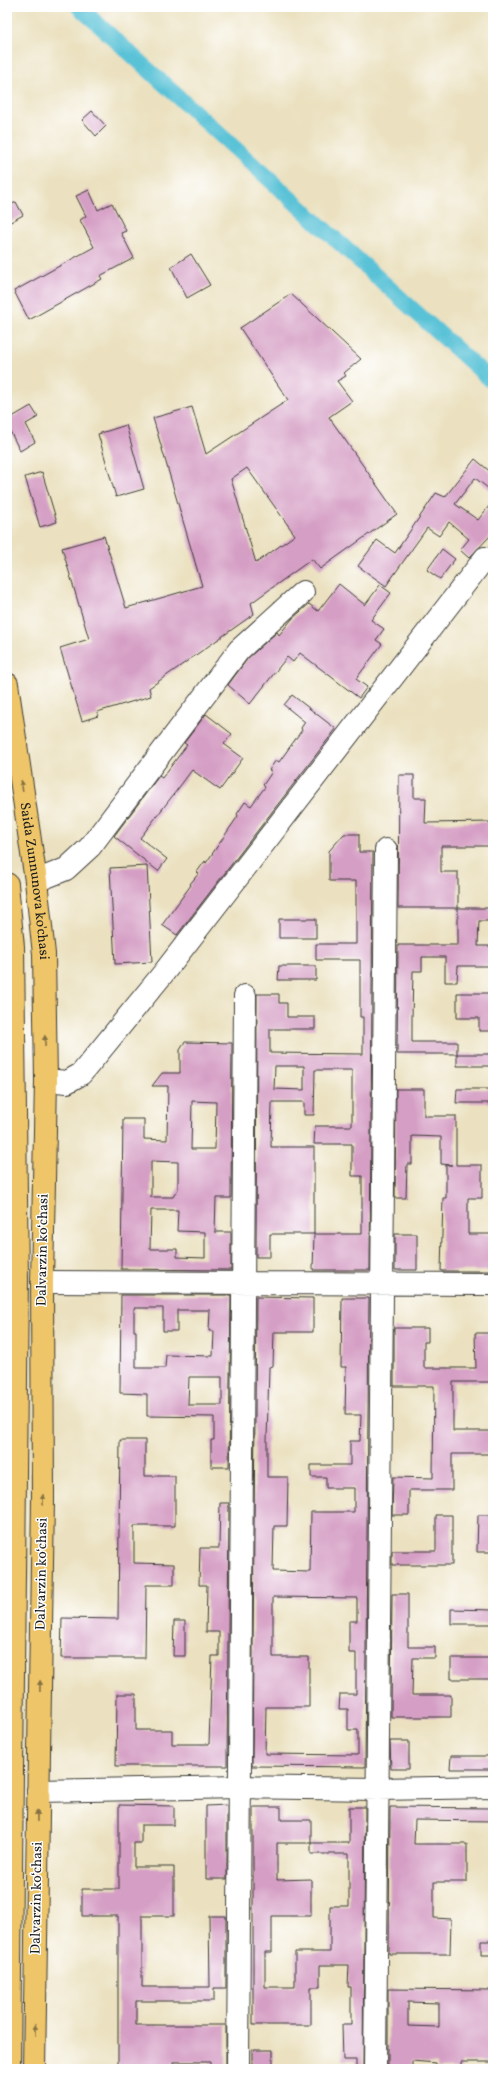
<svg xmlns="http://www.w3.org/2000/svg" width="500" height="2076" viewBox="0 0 500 2076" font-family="Vollkorn,serif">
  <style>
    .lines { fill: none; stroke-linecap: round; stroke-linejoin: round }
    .canal { stroke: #5ac2d7; stroke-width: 16 }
    .building { fill: #d59fc5; fill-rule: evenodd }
    .minor-casing { stroke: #3b3a35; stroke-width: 24 }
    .major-casing { stroke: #3b3a35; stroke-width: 24 }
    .minor { stroke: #fff; stroke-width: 22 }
    .major { stroke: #eec569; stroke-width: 22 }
    .oneway { fill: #857042 }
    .labels { text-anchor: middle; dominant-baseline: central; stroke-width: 3; stroke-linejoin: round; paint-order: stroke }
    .street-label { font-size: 14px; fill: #1c1c1c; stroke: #fff }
  </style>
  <rect width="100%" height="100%" fill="#fff"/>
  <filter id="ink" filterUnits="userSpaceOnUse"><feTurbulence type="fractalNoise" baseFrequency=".025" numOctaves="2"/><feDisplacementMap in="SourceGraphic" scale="8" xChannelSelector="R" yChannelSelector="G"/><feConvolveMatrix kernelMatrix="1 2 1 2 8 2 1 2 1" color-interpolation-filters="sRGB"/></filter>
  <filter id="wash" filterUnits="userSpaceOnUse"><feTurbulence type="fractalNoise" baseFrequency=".012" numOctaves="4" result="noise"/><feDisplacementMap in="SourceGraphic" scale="16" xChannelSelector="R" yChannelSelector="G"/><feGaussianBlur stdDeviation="0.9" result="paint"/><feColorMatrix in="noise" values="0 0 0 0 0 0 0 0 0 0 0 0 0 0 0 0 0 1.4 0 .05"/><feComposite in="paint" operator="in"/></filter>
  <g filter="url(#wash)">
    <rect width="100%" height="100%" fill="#ebe1c0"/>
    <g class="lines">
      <path class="canal" d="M79,7L493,382"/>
    </g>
    <g id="blocks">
      <path class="building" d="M92,111L106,126L96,136L82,120Z
        M89,190L98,210L112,203L126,231L121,233L134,258L100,276L102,279L29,320L14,291L94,247L80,220L86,216L76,196Z
        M16,202L23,215L7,224V207Z
        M191,254L210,285L187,298L171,267Z
        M291,294L361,359L344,373L346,376L337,381L352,401L329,417L397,514L320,569L312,559L251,603L254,614L149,688L151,696L97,712L98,716L82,721L60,648L89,639L62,548L104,536L126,608L202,586L153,418L192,407L206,454L288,400L240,328ZM247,468L295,535L256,563L231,479Z
        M31,406L38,417L26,424L35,442L20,451L7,425V420Z
        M126,425L144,489L116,497L98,434Z
        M475,459L493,474V492L475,478L455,504L478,520L493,501V533L469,558L460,550L469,539L449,522L439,536L427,528L386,586L358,566L377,540L395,553L436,493L445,497Z
        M42,472L57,522L40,527L25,477Z
        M442,549L455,559L440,579L427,570Z
        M339,584L365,605L380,585L391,593L371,620L384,629L376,640L382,644L356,679L367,687L359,698L300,653L293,662L287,657L250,704L228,685L248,658L277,632L279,635L292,619L309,604L318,611Z
        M292,695L336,729L177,935L162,925L191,885L190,884L199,873L197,872L205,861L206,863L238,816L237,814L245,802L251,806L265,787L263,785L272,772L269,770L276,760L279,762L302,730L301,728L305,722L284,705Z
        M206,714L232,734L224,744L243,758L220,790L192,770L177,790L140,838L167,859L158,871L114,836L159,776L162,778L187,745L184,743Z
        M399,775H414V798H426L425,823L493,822V846H441V872H458V908H398Z
        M344,834H359V852H373L370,1270H313L314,1234H270V1257H256L257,994H279V1003H287V1017H315V1029H270V1053L363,1054V1017H360V960H316V944H356V881H329V851ZM275,1066H304V1090L274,1089ZM315,1070H352V1126H315L314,1144H352V1176H362V1234H314V1147H271L272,1102H304V1115H314Z
        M147,866L152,962L115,964L110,868Z
        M458,908H493V921H479L478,946H493V966H458L457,982H445V957H422V971H413L412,1018V1042H457V1054H397L398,945H458Z
        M279,919H316V938H279Z
        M279,966H316V980H278Z
        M457,993H493V1031H479V1018H457Z
        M185,1042L232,1043L231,1198H216L215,1232H231V1270L121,1269L123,1119H144V1139L167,1140L168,1086H152L162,1073H180V1050ZM192,1101L216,1102L215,1149H191ZM151,1161L178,1162V1189L173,1197H151ZM151,1210H178L177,1231L205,1232V1258L177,1257V1249H150Z
        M457,1054H493V1066H457Z
        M396,1089H424V1116H456V1165H482V1198H468V1234H493V1271H441L443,1198H446V1165H452L441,1164V1137L412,1136V1164H407L406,1198H395Z
        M457,1089H493V1103H456Z
        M395,1234H417V1270H395Z
        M121,1295H231L229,1467H211V1440H214V1417L147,1416V1394L120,1393ZM134,1308H163V1331H177V1310H210L209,1331H214L213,1356L166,1355L165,1368H136V1331H134ZM189,1377H222V1405H188Z
        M256,1297L313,1298V1332H274L273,1366L269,1367L267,1441V1477H288L287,1526H274L273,1571L310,1572L311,1512H354V1488H326V1477H311V1465H350V1441H360L361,1415H345L346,1367H341L342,1298H369L365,1767L252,1766ZM273,1597L357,1598V1621H349V1653H356V1694H340L339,1709H348V1730H358V1755L265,1754L266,1707H309V1657H273Z
        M394,1328H428V1342H424V1368H476L475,1333H493V1382H453V1431H493V1454H452V1490H409V1515H392L393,1477L433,1478L434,1386H394Z
        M120,1440H145V1476H175V1526H134V1563L174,1564V1585H146L145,1658H61L62,1618L118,1619Z
        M220,1503H229L227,1766H116L117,1694H136V1730H172V1744H209L212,1656H219V1632H206L207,1585H199L200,1548H219Z
        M436,1515H452V1565H392V1551H436Z
        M478,1515H493V1552H477Z
        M392,1594H408V1647H435V1658H413L412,1695H451V1717H391Z
        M451,1609L493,1610V1624H451Z
        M174,1621H185V1656H173Z
        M451,1658H493V1679H451Z
        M390,1741H409V1769H391Z
        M451,1756H493V1769H450Z
        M119,1805L174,1806V1825H141V1843H134V1867H174V1916H142V1987H210L209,1916H226V1988H214V2001H136V2025H226V2069H210V2062H173V2069H118V1916H82V1889H119Z
        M227,1805V1879H206V1806Z
        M253,1807H281V1820H311V1843H349V1807H365L363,2069H356V2060H343L342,2025H351V1987H348L349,1965H320V1987H311V2025H253ZM277,1843H311V1854H349V1906H330V1952H295V1987H265V1952H272V1916H311V1879L277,1880Z
        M390,1807L493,1808V1821L415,1820L414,1844H467V1882H434V1918L451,1919L450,1954H389Z
        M481,1941H493V1955H481Z
        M388,1989L493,1990V2062H461V2069H436V2063L412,2061V2069H388ZM408,2002L439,2003V2027L408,2026Z
        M252,2050H273V2069H252Z"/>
    </g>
  </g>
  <g filter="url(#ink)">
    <use href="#blocks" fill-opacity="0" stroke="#3b3a35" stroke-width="1"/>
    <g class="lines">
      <g class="minor-casing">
        <path id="minor" d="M36,881L66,869L90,847L239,650L303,592
          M46,1080L67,1082L81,1074L162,975L485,558
          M42,1282L493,1284
          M38,1791L240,1787L378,1789L493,1787
          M238,2069L245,996
          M375,2069L386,850"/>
      </g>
      <g class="major-casing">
        <g id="major">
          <path id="s1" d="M7,684L36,881L44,954L46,1080L42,1282L43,1500L34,2069"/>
          <path d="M7,884L13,947L17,1279L9,2069"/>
        </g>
      </g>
      <use href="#minor" class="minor"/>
      <use href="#major" class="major"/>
    </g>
    <defs><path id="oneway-solid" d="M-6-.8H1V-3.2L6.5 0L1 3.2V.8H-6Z"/></defs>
    <g class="oneway">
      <use href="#oneway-solid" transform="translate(22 786) rotate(-98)"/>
      <use href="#oneway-solid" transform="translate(45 1041) rotate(-91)"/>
      <use href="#oneway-solid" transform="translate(43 1500) rotate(-90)"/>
      <use href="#oneway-solid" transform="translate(40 1686) rotate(-89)"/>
      <use href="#oneway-solid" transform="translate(37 1816) rotate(-89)"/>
      <use href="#oneway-solid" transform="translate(35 2030) rotate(-89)"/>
    </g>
  </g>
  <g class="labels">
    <g class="street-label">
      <text stroke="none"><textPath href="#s1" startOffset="199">Saida Zunnunova ko'chasi</textPath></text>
      <text transform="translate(43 1250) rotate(-89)">Dalvarzin koʻchasi</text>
      <text transform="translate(42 1574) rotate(-89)">Dalvarzin koʻchasi</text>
      <text transform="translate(37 1898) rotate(-89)">Dalvarzin koʻchasi</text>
    </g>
  </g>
  <rect width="500" height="2076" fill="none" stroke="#fff" stroke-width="24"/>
</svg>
